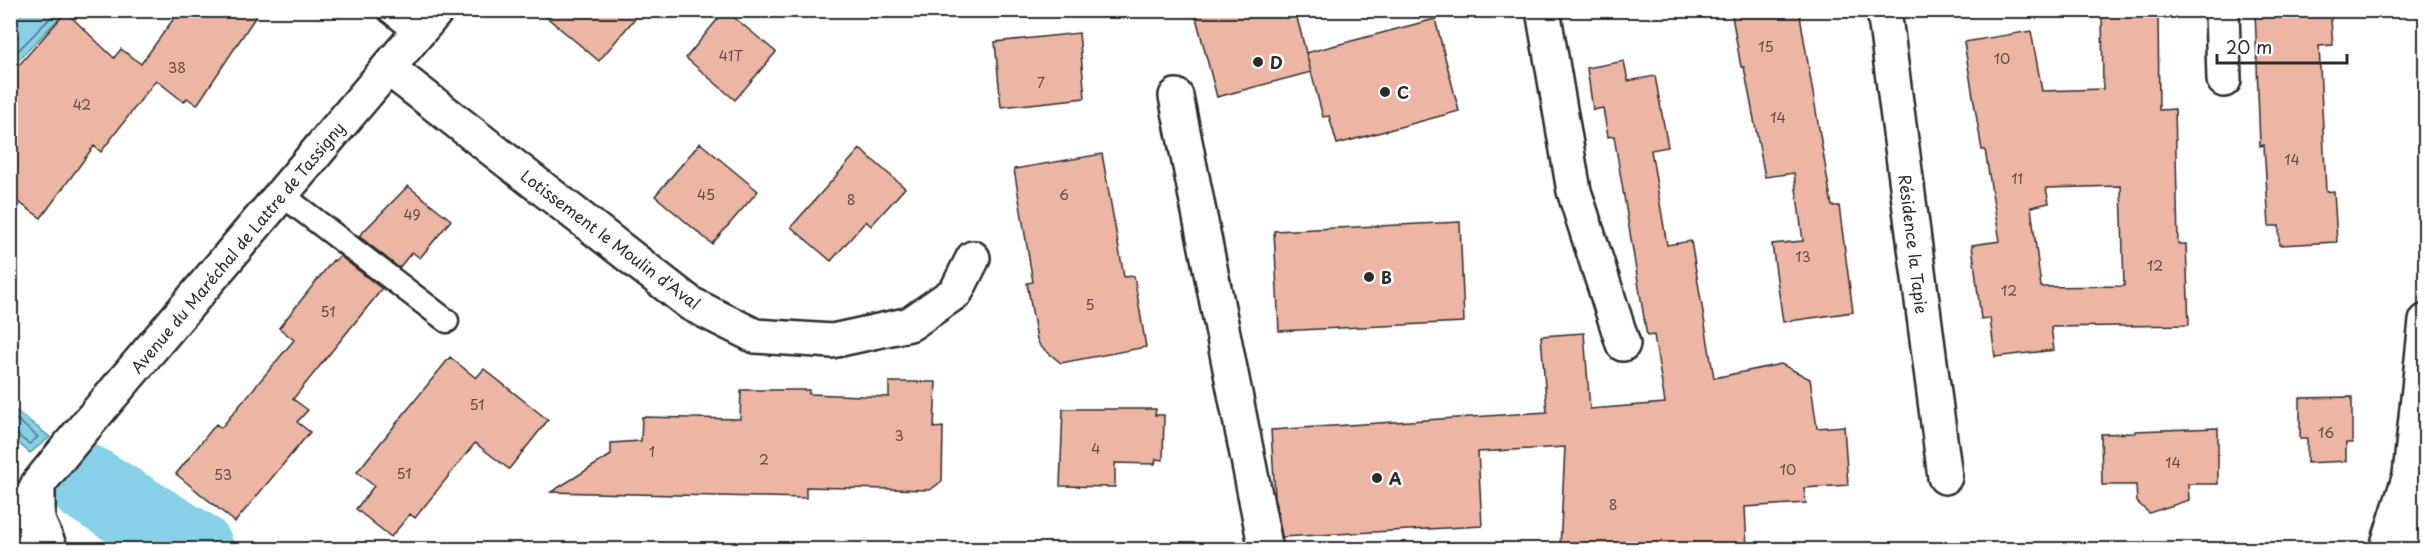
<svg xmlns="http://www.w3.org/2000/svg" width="2436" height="560" viewBox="0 0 2436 560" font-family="'Playpen Sans',sans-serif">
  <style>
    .water { fill: #86d1e7; stroke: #628f9c; stroke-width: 1.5 }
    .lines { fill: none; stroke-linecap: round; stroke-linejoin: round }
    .shore { stroke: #4f6d76; stroke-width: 1.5 }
    .river { stroke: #86d1e7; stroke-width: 78 }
    .building { fill: #edb5a4; stroke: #2b2b2b; stroke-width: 1.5; fill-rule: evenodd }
    .lane-casing { stroke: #2b2b2b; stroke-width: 27 }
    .street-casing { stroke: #2b2b2b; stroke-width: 38 }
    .secondary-casing { stroke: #2b2b2b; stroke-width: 38 }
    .lane { stroke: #fff; stroke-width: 22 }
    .street { stroke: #fff; stroke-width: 33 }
    .secondary { stroke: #fff; stroke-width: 33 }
    .poi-dot { fill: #2b2b2b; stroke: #fff; stroke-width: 2 }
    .labels { text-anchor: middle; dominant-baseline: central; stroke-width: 5; stroke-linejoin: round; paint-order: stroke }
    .number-label { font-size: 14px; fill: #5c4e49 }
    .poi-label { font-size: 16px; font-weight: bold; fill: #2b2b2b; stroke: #fff; text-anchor: start }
    .street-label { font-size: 16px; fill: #2b2b2b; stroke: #fff }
  </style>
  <rect width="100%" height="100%" fill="#fff"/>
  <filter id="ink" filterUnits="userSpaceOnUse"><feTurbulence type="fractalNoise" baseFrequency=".0167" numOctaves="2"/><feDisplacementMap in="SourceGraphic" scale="12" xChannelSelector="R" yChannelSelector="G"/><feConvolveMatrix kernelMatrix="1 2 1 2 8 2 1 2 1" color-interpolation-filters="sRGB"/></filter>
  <g filter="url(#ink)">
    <path class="water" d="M11,10L66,11L11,68L10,11Z
      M10,406L50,437L30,453L11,437Z"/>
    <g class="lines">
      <path class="shore" d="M10,59L58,10
        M10,414L38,437L29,444L16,434L10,433"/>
      <path class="river" d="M86,483L195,550"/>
    </g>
    <path class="building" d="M180,10H260L197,105L187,98L184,102L156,80L101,152L94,146L41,218L10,196V75L66,12L114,58L121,49L141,64Z
      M538,10H642L599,61Z
      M725,10L776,52L735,100L686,58Z
      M1194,10H1295L1311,72L1217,97Z
      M1731,10H1799L1832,206H1839L1853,312L1783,322L1772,244L1803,241L1794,173L1765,177L1744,67H1741Z
      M2102,10H2158L2159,110L2175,109L2178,244H2186L2189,325L2051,327L2054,350L1995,357L1990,318L1981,319L1972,245L2000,241L1985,150H1982L1964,42L2031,31L2042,91L2103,89ZM2121,186L2124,286L2041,287L2031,207L2049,203L2046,188Z
      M2255,10H2330L2333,45L2319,46L2326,192L2334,191L2337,242L2279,245V226H2269L2264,145L2260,146Z
      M1435,19L1459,111L1337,144L1329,116L1323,117L1306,53Z
      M1079,33L1085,98L1001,107L995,42Z
      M1624,61L1628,81L1655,76L1668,147L1651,150L1667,245L1691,241L1714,378L1781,364L1810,379L1817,428L1844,426L1848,485L1804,488L1806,503L1745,507L1747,549L1560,548L1565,447L1478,452L1482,526L1282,537L1275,497L1271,430L1547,412L1541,336L1584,333L1590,409L1665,403L1654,335L1647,336L1614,136L1608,137L1603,108L1593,110L1587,68Z
      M700,143L758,191L712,244L655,196Z
      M860,149L905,188L871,226L866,221L831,261L791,227Z
      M1102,154L1124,277L1134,276L1146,347L1061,363L1040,346L1037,339L1027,283L1033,282L1014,169Z
      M408,186L451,220L420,258L412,252L399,268L359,236Z
      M1460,222L1464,322L1279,331L1274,231Z
      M340,256L382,289L293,399L308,410L297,422L310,432L235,522L176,474L216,424L221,428L294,340L279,328L333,260L334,261Z
      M450,357L476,378L484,369L548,420L509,469L475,443L415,518L410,514L391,537L356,509L374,486L357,472Z
      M889,382H936L934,428L943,427L942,481L930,490L806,487V498L551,492L611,455V443L641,441L642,417L740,419L741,390H809V394L889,397Z
      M2352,397V443H2346V461L2307,463V439H2300V398Z
      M1063,409H1156L1155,415H1164L1163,460L1156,459L1155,464L1115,463V487L1060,486Z
      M2218,428V484H2188L2189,500L2149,513L2137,502L2136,485H2102L2101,434L2135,433V431Z"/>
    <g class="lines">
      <g class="lane-casing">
        <path id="lane" d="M388,10L417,33
          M281,194L447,321"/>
      </g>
      <g class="street-casing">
        <path id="street" d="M1543,10L1574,191L1623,344
          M1884,10L1945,477
          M2222,10L2224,80
          M388,68L691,304L755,336L832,341L910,324L956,292L973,258
          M1176,96L1266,550"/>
      </g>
      <g class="secondary-casing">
        <path id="secondary" d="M2411,479L2425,550
          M38,489V521L51,550
          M10,542L38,484L73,441L437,10
          M2386,550L2410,475L2426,321"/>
      </g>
      <use href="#lane" class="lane"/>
      <use href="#street" class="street"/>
      <use href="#secondary" class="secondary"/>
    </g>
  </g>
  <g class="poi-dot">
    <circle cx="1258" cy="62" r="6"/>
    <circle cx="1385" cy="92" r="6"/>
    <circle cx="1369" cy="277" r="6"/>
    <circle cx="1377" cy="478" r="6"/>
  </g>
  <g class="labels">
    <g class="number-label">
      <text x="1766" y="46">15</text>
      <text x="731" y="55">41T</text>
      <text x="2002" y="58">10</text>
      <text x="177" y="67">38</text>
      <text x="1041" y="82">7</text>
      <text x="82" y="104">42</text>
      <text x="1778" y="117">14</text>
      <text x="2292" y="159">14</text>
      <text x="2017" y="178">11</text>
      <text x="706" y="194">45</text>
      <text x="1064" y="194">6</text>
      <text x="851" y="199">8</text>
      <text x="412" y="214">49</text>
      <text x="1803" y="256">13</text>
      <text x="2155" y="265">12</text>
      <text x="2009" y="290">12</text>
      <text x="1090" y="304">5</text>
      <text x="328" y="311">51</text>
      <text x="477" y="404">51</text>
      <text x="2326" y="432">16</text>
      <text x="899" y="435">3</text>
      <text x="1096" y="448">4</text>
      <text x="652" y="451">1</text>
      <text x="764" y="459">2</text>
      <text x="2173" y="462">14</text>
      <text x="1788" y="469">10</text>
      <text x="404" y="473">51</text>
      <text x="223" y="474">53</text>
      <text x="1613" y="504">8</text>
    </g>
    <g class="poi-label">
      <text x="1270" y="62">D</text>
      <text x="1397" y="92">C</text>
      <text x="1381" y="277">B</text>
      <text x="1389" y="478">A</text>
    </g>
    <g class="street-label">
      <text transform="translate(611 239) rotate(37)">Lotissement le Moulin d'Aval</text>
      <text transform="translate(1914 244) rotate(83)">Résidence la Tapie</text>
      <text transform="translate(237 247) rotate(-50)">Avenue du Maréchal de Lattre de Tassigny</text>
    </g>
  </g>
  <rect width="2436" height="560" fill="none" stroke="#fff" stroke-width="36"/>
  <rect x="18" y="18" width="2400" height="524" fill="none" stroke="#2b2b2b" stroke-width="2" filter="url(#ink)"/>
  <path d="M2217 54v9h130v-9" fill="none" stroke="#2b2b2b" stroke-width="3"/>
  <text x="2226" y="54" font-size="18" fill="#2b2b2b" stroke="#ffffff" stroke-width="4.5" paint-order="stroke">20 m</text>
</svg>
